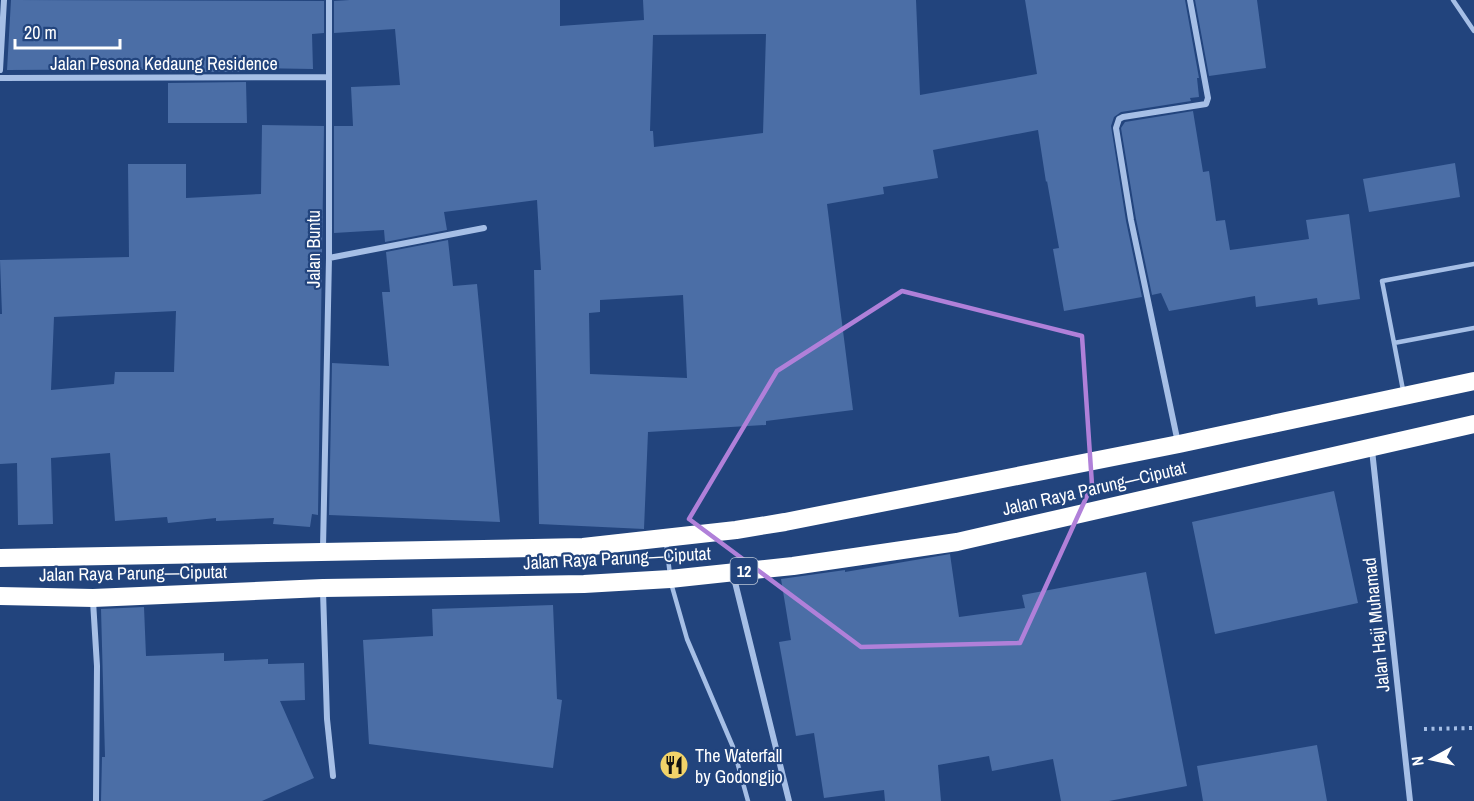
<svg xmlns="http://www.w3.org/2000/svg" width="1474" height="801" viewBox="0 0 1474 801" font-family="'Archivo Narrow',sans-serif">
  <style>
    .building { fill: #4b6ea6; fill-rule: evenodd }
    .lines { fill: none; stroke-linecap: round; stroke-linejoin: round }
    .path { stroke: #a6bfe6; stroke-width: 4; stroke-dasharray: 3 4.5; stroke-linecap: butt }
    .lane { stroke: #a6bfe6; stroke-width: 4.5 }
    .street { stroke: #a6bfe6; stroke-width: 6 }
    .highway { stroke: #fff; stroke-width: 18 }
    .marked { fill: none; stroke: #b080d9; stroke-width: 4.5; stroke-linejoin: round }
    .labels { text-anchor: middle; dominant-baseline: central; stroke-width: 4.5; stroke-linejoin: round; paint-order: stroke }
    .shield { fill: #22447d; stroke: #bdc7d8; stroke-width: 1.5 }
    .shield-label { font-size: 16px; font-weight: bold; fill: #fff }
    .street-label { font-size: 18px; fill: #fff; stroke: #22447d }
    .poi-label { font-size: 18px; fill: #fff; stroke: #22447d; text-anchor: start }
  </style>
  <rect width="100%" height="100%" fill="#22447d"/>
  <path class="building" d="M11,0L324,1V33L312,34L313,69L246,68V72H167V69L7,70Z
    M350,0H560V26L644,20L643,0H916L920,95L1037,74L1025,0H1185L1199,78H1197L1199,97L1190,98L1191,101L1121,112L1114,117L1111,126L1126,221L1142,297L1064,311L1053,249L1059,248L1047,181L1046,182L1038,130L933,150L938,178L883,187L884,194L827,204L853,410L766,421V425L648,432L644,529L539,524L534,270H541L537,200L444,212L447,230L385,242L384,230L334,233V126H353L351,87L400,85L395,29L334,33V1ZM766,34L763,133L654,147L653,131H650L653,35ZM683,295L687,378L590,374L589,313L600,312V300Z
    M1195,0H1257L1266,68L1209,76Z
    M246,82L247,123H168V83Z
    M1193,111L1203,172L1209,171L1216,221L1225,220L1230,250L1309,239L1306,220L1349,214L1360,299L1318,305L1317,298L1256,307L1255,296L1169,311L1161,293L1152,295L1136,219L1121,128L1125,122Z
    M262,125L324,126L318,515L312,514L310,527L273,524L274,518L216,521V518L168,523L167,517L115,521L110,453L51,458L53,524L18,525L17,463L0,464V314H2L0,260L129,257L128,164H186V198L261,194ZM176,311L174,372H115L114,384L51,390L54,317Z
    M1455,163L1460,197L1369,212L1363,179Z
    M448,240L453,286L477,284L500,522L329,515L332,363L389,366L382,292H390L386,252Z
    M1334,491L1358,603L1215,634L1192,522Z
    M950,554L959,617L1025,608L1022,595L1146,572L1187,786L1109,801H1061L1053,759L992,771L989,756L938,765L941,801H885L884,790L824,798L814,733L796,736L779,642L791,640L781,579L845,570V572Z
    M553,605L557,699L562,700L553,768L369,744L363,640L433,636L432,609Z
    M144,607L146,656L224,653V661L268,659V664L304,663L305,700L280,701L314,778L262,801H101L102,757H105L101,609Z
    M1317,745L1327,801H1203L1197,766Z"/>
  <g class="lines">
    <path class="path" d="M1424,729L1474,728"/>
    <path class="lane" d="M1453,0L1474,31
      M1474,264L1382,281L1394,343L1474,328
      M1394,343L1403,390
      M666,542L670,575
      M671,583L687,639L733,747L748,801"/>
    <path class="street" d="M0,70L4,0
      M0,78L328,77
      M329,258L484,228
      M1178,443L1131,220L1116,128L1119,119L1123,117L1206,104L1208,98L1190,0
      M1372,450L1410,801
      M323,548L329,258V0
      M733,574L789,801
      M323,591L327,719L333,776
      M93,601L97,666L96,801"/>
    <path class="highway" d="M0,558L583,547L736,530L785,522L1179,444L1474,381
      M0,596L93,598L323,588L584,584L670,579L793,566L957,542L1474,424"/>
  </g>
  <path class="marked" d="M902,291L1082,336L1092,485L1020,643L861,647L689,519L777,371Z"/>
  <defs>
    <g id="restaurant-disc" transform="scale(1.5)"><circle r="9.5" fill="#f2d369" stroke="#22447d"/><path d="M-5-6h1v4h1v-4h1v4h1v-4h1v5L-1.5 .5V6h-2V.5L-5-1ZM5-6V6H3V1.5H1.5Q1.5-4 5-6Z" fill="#111"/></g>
  </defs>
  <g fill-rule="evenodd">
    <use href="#restaurant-disc" x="674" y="765"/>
  </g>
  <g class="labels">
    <rect class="shield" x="730.5" y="558" width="27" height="26" rx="4.5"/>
    <g class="shield-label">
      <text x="744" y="571">12</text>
    </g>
    <g class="street-label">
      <text x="164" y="63">Jalan Pesona Kedaung Residence</text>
      <text transform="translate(313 249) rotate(-90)">Jalan Buntu</text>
      <text transform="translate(1094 488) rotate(-13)">Jalan Raya Parung—Ciputat</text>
      <text transform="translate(617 558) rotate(-3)">Jalan Raya Parung—Ciputat</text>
      <text transform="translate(133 573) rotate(-1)">Jalan Raya Parung—Ciputat</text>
      <text transform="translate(1376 625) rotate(-96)">Jalan Haji Muhamad</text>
    </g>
    <g class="poi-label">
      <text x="695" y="755">The Waterfall<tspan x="695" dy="21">by Godongijo</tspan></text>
    </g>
  </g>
  <g transform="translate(1432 759) rotate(262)" stroke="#22447d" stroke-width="4.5" paint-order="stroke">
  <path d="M0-4.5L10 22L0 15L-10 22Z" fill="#ffffff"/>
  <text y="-9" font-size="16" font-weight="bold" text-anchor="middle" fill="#ffffff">N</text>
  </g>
  <path d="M15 39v9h105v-9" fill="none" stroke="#ffffff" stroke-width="3"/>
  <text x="24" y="39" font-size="18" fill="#ffffff" stroke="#22447d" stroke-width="4.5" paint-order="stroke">20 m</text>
</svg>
